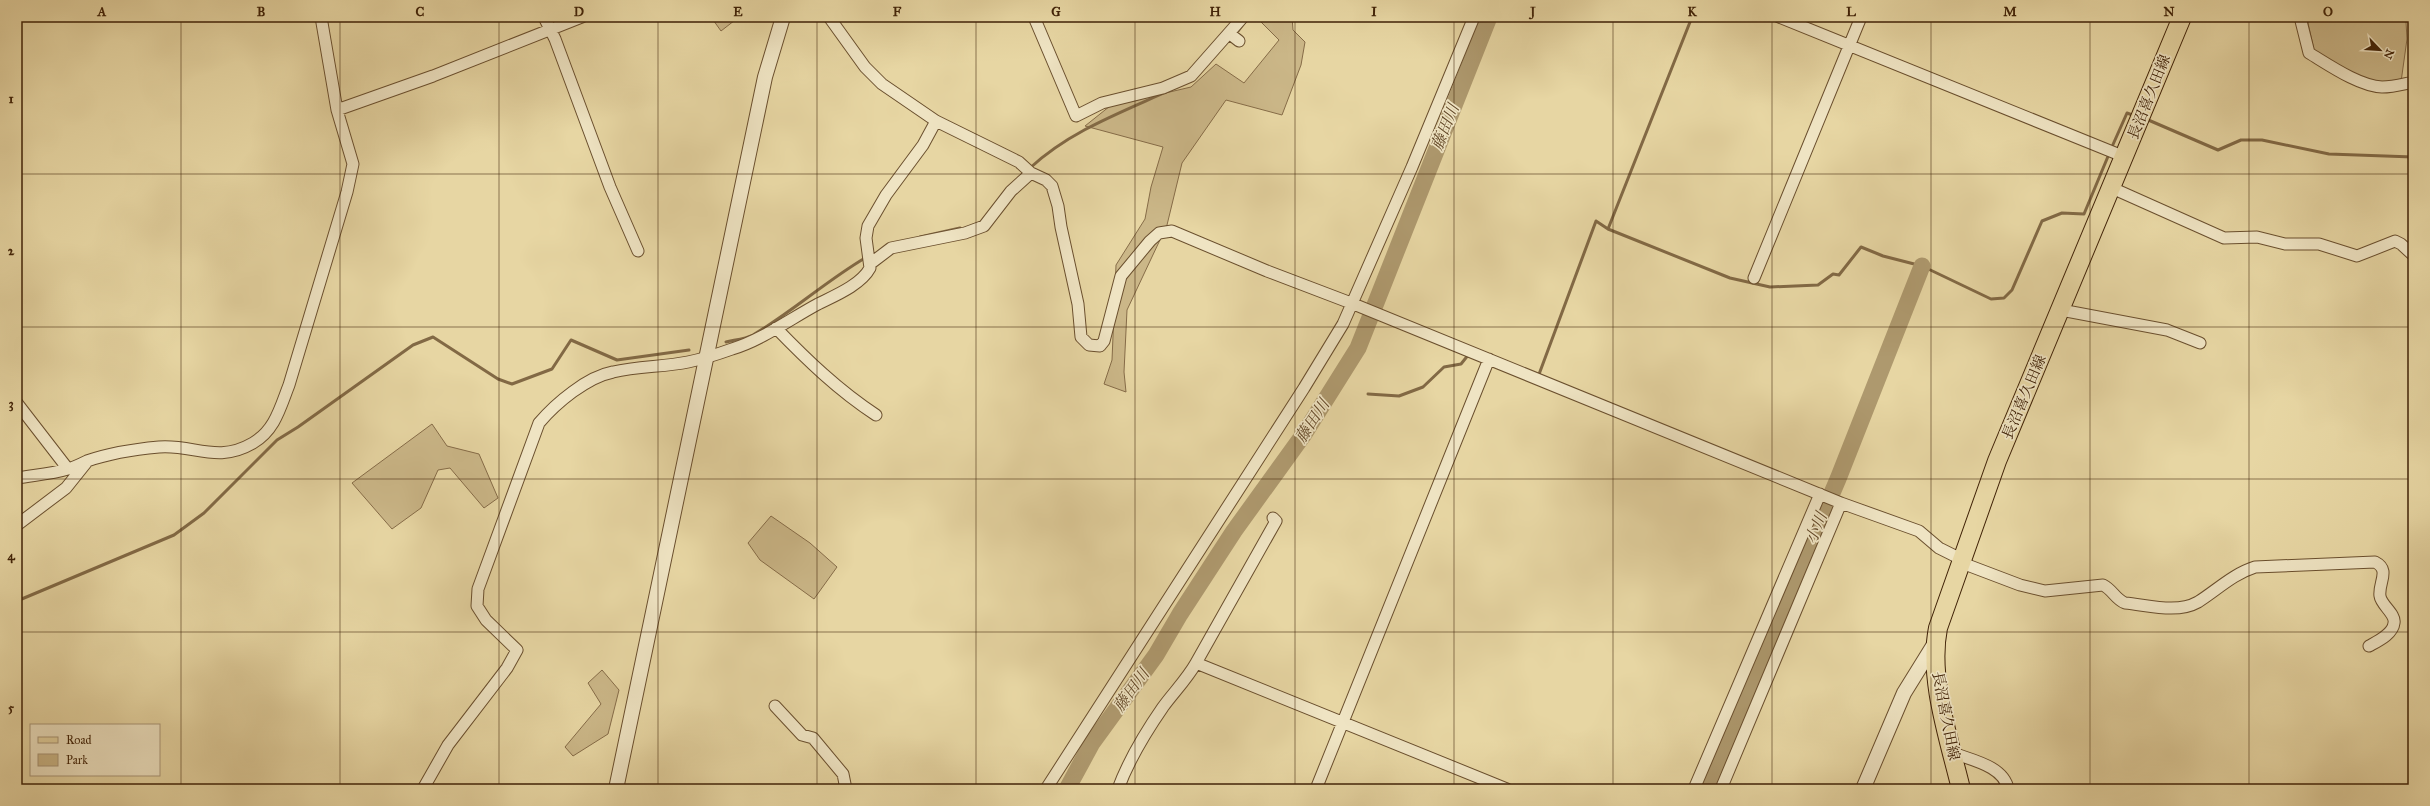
<svg xmlns="http://www.w3.org/2000/svg" width="2430" height="806" viewBox="0 0 2430 806" font-family="'IM FELL Great Primer','Noto Serif JP',serif">
  <style>
    .green { fill: #cbb788; stroke: #866c48 }
    .lines { fill: none; stroke-linecap: round; stroke-linejoin: round }
    .stream { stroke: #826945; stroke-width: 3 }
    .river { stroke: #ae996e; stroke-width: 17 }
    .minor-casing { stroke: #6a4f2e; stroke-width: 13 }
    .tertiary-casing { stroke: #6a4f2e; stroke-width: 16 }
    .primary-casing { stroke: #402207; stroke-width: 20 }
    .minor { stroke: #efe4c3; stroke-width: 11 }
    .tertiary { stroke: #efe4c3; stroke-width: 14 }
    .primary { stroke: #e7d6a3; stroke-width: 18 }
    .grid { fill: none; stroke: #402207; stroke-width: 1; stroke-opacity: 0.55 }
    .labels { text-anchor: middle; dominant-baseline: central; stroke-width: 3.5; stroke-linejoin: round; paint-order: stroke }
    .street-label { font-size: 15px; fill: #402207; stroke: #efe4c3 }
    .water-label { font-size: 16px; font-style: italic; fill: #614626; stroke: #efe4c3 }
    .neatline { fill: none; stroke: #402207; stroke-width: 1.5 }
    .grid-label { font-size: 13px; text-anchor: middle; font-weight: bold; fill: #402207 }
  </style>
  <rect width="100%" height="100%" fill="#e7d6a3"/>
  <filter id="stains"><feTurbulence type="fractalNoise" baseFrequency=".005" numOctaves="4"/><feColorMatrix values="0 0 0 0 .2 0 0 0 0 .09 0 0 0 0 .02 0 0 0 .5 -.17"/></filter>
  <radialGradient id="worn" r=".72"><stop offset=".6" stop-color="#630" stop-opacity="0"/><stop offset="1" stop-color="#630" stop-opacity=".3"/></radialGradient>
  <path class="green" d="M711,17H739L721,31Z
    M1256,17H1292L1293,30L1305,42L1301,65L1282,115L1226,100L1182,163L1167,225L1127,310L1124,372L1126,392L1104,384L1112,360L1116,265L1145,219L1151,187L1163,147L1085,126L1110,106L1191,87L1216,64L1244,83L1279,40Z
    M2312,17H2413L2406,22L2407,39L2401,82L2378,84L2339,70L2314,50L2308,23Z
    M432,424L447,446L479,454L498,498L484,508L450,468L438,470L421,508L392,529L352,483Z
    M771,516L810,543L837,567L814,599L760,560L748,543Z
    M602,670L619,690L608,734L573,756L565,747L601,704L588,683Z"/>
  <g class="lines">
    <path class="stream" d="M1235,35L1247,19
      M2146,119L2218,150L2241,140H2262L2329,154L2413,157
      M2111,149L2127,113L2135,116
      M1030,168C1069,132 1117,114 1166,92
      M1608,229L1692,17
      M920,237L960,228
      M726,342C734,340 745,339 753,335C792,312 826,281 865,258
      M1538,377L1596,221L1608,229L1730,278L1770,287L1818,285L1833,274L1839,275L1861,247L1883,256L1922,266L1991,299L2004,298L2012,290L2042,221L2062,213L2084,214L2109,154
      M1368,394L1399,396L1423,387L1444,367L1461,364L1469,354
      M17,601L174,535L204,513L277,440L298,427L413,345L433,337L498,379L512,384L552,369L571,340L617,360L689,350"/>
    <path class="river" d="M1067,789L1092,743L1156,655L1180,614L1234,531L1304,434L1358,348L1489,17
      M1710,789L1752,680L1838,479L1922,266"/>
    <g class="minor-casing">
      <path id="minor" d="M544,17L555,39L610,187L638,251
        M829,17L865,67L882,84L936,121L1019,162L1031,173L1046,180L1052,186L1058,206L1061,227L1078,304L1081,337L1089,345L1100,346L1104,341L1121,276L1150,241L1159,233L1172,231L1267,271L1351,303L1841,503L1919,531L1939,548L1963,560
        M1034,17L1076,116L1102,103L1163,88L1191,76L1243,17
        M1779,17L2125,157
        M2300,17L2309,53C2329,65 2359,86 2382,87C2393,87 2403,84 2413,82
        M1230,34L1239,41
        M337,110L433,76L582,17
        M2112,188L2224,238L2257,237L2285,244H2319L2357,256L2395,241L2401,244L2413,255
        M870,264L891,248L965,233L984,226L1011,191L1031,173
        M1754,278L1861,17
        M2061,310L2167,330L2200,343
        M776,328C807,360 838,390 876,415
        M17,403L68,469
        M17,478C34,475 51,474 68,469C75,467 81,464 87,461C107,454 137,449 159,447C194,444 217,464 253,443C275,430 280,408 289,385L347,192L353,164L337,110L321,17
        M17,525L66,488L86,463
        M1962,563L2020,585L2045,591L2103,585C2113,590 2115,599 2125,603C2148,605 2177,614 2198,602C2217,590 2233,574 2255,567L2375,562C2391,570 2378,583 2380,596C2381,605 2396,614 2394,623C2393,634 2378,641 2369,646
        M1196,663L1507,789
        M775,706L802,735L813,738L843,774L846,789
        M1953,753C1971,760 2004,766 2008,789
        M423,789L448,745L507,668L517,650L486,620L477,606L478,589L539,423C556,403 587,377 613,372C638,366 664,367 688,362C703,359 718,354 732,349C762,340 790,319 818,304C834,296 861,285 870,268L866,238L868,226L886,195L923,145L936,121
        M1046,789L1304,388L1343,324L1412,167L1474,17
        M1118,789C1129,759 1145,733 1163,707C1174,692 1187,679 1196,663L1276,521L1273,518
        M1316,789L1489,359
        M1694,789L1820,494
        M1721,789L1841,503"/>
    </g>
    <g class="tertiary-casing">
      <path id="tertiary" d="M616,789L765,77L783,17
        M1863,789L1904,693L1935,643"/>
    </g>
    <g class="primary-casing">
      <path id="primary" d="M1961,789C1949,739 1928,678 1938,628L1997,461L2182,17"/>
    </g>
    <use href="#minor" class="minor"/>
    <use href="#tertiary" class="tertiary"/>
    <use href="#primary" class="primary"/>
  </g>
  <path class="grid" d="M181,17V789M340,17V789M499,17V789M658,17V789M817,17V789M976,17V789M1135,17V789M1295,17V789M1454,17V789M1613,17V789M1772,17V789M1931,17V789M2090,17V789M2249,17V789M17,174H2413M17,327H2413M17,479H2413M17,632H2413"/>
  <g class="labels">
    <g class="street-label">
      <text transform="translate(2149 97) rotate(-68)">長沼喜久田線</text>
      <text transform="translate(2024 397) rotate(-67)">長沼喜久田線</text>
      <text transform="translate(1946 716) rotate(79)">長沼喜久田線</text>
    </g>
    <g class="water-label">
      <text transform="translate(1445 127) rotate(-68)">藤田川</text>
      <text transform="translate(1312 421) rotate(-57)">藤田川</text>
      <text transform="translate(1816 528) rotate(-68)">小川</text>
      <text transform="translate(1131 690) rotate(-54)">藤田川</text>
    </g>
  </g>
  <rect width="2430" height="806" fill="none" stroke="#e7d6a3" stroke-width="44"/>
  <rect x="30" y="724" width="130" height="52" fill="#efe4c3" stroke="#a99678"/>
  <rect x="38" y="737" width="20" height="6" fill="#e7d6a3" stroke="#a99678"/>
  <text x="66" y="744" font-size="12" fill="#402207">Road</text>
  <rect x="38" y="754" width="20" height="12" fill="#cbb788" stroke="#a99678"/>
  <text x="66" y="764" font-size="12" fill="#402207">Park</text>
  <g transform="translate(2380 50) rotate(115)" stroke="#efe4c3" stroke-width="3" paint-order="stroke">
  <path d="M0-3L7 15L0 10L-7 15Z" fill="#402207"/>
  <text y="-6" font-size="11" font-weight="bold" text-anchor="middle" fill="#402207">N</text>
  </g>
  <rect x="22" y="22" width="2386" height="762" class="neatline"/>
  <g class="grid-label">
    <text x="102" y="16">A</text>
    <text x="261" y="16">B</text>
    <text x="420" y="16">C</text>
    <text x="579" y="16">D</text>
    <text x="738" y="16">E</text>
    <text x="897" y="16">F</text>
    <text x="1056" y="16">G</text>
    <text x="1215" y="16">H</text>
    <text x="1374" y="16">I</text>
    <text x="1533" y="16">J</text>
    <text x="1692" y="16">K</text>
    <text x="1851" y="16">L</text>
    <text x="2010" y="16">M</text>
    <text x="2169" y="16">N</text>
    <text x="2328" y="16">O</text>
    <text x="11" y="103">1</text>
    <text x="11" y="255">2</text>
    <text x="11" y="408">3</text>
    <text x="11" y="560">4</text>
    <text x="11" y="712">5</text>
  </g>
  <rect width="100%" height="100%" filter="url(#stains)"/>
  <rect width="100%" height="100%" fill="url(#worn)"/>
</svg>
